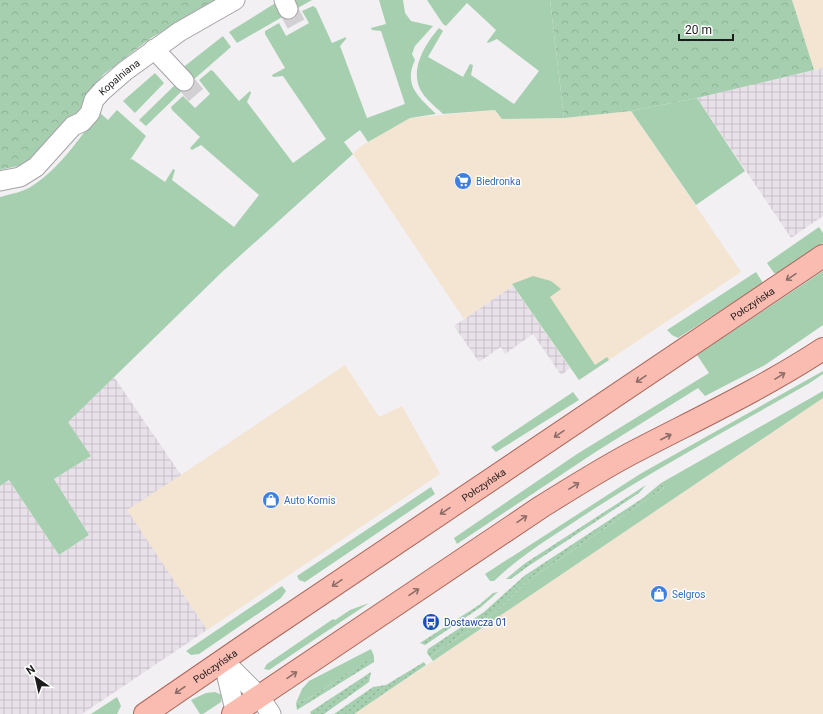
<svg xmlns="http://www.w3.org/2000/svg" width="823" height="714" viewBox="0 0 823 714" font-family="Roboto,sans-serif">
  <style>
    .commercial { fill: #f4e4d2 }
    .industrial { fill: url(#industrial-grid) }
    .green { fill: #a6cfb0 }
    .forest { fill: url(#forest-crowns) }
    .garden { fill: url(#garden-dots) }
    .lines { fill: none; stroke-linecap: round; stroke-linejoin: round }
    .minor-tunnel { stroke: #d2d0d3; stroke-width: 19; stroke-dasharray: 19 10; stroke-linecap: butt }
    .minor-casing { stroke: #a5a3a6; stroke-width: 21 }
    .major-casing { stroke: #ab675b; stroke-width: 24 }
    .minor { stroke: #fff; stroke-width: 19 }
    .major { stroke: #fabcb1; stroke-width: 22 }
    .oneway { stroke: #8c6c67 }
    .labels { text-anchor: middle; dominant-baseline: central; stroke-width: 3; stroke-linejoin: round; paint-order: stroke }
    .street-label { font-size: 10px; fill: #1d1c1d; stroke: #fff }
    .shop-label { font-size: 10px; fill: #366cbe; stroke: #fff; text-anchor: start }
    .transit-label { font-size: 10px; fill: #164399; stroke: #fff; text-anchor: start }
  </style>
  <defs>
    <pattern id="industrial-grid" width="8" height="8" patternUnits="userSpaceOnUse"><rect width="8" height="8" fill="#e9e1ea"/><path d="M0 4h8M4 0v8" fill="none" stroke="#c7c0c8"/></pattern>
    <pattern id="forest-crowns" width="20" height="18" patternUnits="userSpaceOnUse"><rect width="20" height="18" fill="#a6cfb0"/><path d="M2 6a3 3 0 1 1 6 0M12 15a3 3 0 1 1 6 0" fill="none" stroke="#8eb197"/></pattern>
    <pattern id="garden-dots" width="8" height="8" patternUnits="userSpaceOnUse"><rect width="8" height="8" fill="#a6cfb0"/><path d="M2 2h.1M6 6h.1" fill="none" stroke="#8eb197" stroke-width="1.8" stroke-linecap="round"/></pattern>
  </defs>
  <rect width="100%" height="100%" fill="#f2f0f3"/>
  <path class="commercial" d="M792,0H823V68L814,70Z
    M495,110L502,119L564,118L631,111L741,272L579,380L513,286L464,319L353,154L361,146L410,118Z
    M345,365L379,417L402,406L440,474L207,630L126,510L181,475Z
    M823,398V714H354L433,661Z"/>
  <path class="industrial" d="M823,68V216L791,238L697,98Z
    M513,286L570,368L561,375L533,334L505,354L501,347L479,362L454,326Z
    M114,377L181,475L127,510L207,630L82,714H0V486L9,480L59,555L89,535L54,479L91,456L67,422Z"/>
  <path class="green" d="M291,0H312L296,9Z
    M379,0H403L405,13L411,21L433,26L415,46L412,54L415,60C403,86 419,97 436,114L410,118L368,142L360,130L344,142L353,154L222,272L68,422L91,456L54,479L89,535L59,555L9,480L0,486V197C10,194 24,192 32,186C60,168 80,138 99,112L108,120L117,110L146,136L130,160L132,159L165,182L173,169L175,170L172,180L234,227L259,195L201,145L192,150L190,148L200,137L172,110L171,107L183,96L195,108L210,94L199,80L211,70L213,71L239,101L250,91L251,93L247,102L293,163L326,139L283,76L273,77L272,75L285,68L265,34V31L279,23L286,36L309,23L302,11L313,6L316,8L332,43L346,37V39L340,46L367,118L405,104L381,31L372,30L371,28L386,24Z
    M427,0H550L564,118L502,119L495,110L443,114C436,107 424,98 420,89C410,68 426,43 439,28L443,31L428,57L463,77L470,64L473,65L471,75L514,104L539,71L497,39L488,43L487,42L496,30L467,3L446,26L443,24Z
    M277,2L284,16L237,43L229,32Z
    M223,36L231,47L192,81L181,69Z
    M155,73L164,83L135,113L123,101Z
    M177,83L183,90L146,126L139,120Z
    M697,98L745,171L696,205L631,111Z
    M819,227L823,233V243L777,273H774L767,263Z
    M823,271V325L765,365L705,396L698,388L597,451L457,544L454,538L577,454L709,373L697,355Z
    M756,272L763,283L678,338L672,335L667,330Z
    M533,276L551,281L561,289L550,297L595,365L607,357L609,360L579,380L512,284Z
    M823,371V374L808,384C731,428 653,470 580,518C550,538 520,556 494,581H490L485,574L640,474Z
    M823,391V398L433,661L430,657L497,611L526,582L664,488L661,483Z
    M573,392L579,400L496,452L491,447Z
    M431,487L435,494L305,582L299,580L297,576Z
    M282,586L286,591L281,598L199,654L191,655L186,651Z
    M369,603L269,670L264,669L267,664L333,619L335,620L350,610Z
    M371,649L374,656L373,657L311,697L296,703L302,689L309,681Z
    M215,692L222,695L221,702L203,714H200L191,700L206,693Z
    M117,697L121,706L117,714H91Z"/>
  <path class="forest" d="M0,0H217L151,38L104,74L89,91L85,110L37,155L22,165L0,170Z
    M550,0H792L814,70L697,98L631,111L564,118Z"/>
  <path class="garden" d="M661,483L664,488L526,582L497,611L430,657L427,653L428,649L484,612L524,576L643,498Z
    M646,485L639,493L527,567L511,579H506L524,564Z
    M498,592L481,607L425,645L420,643L479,605L493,593Z
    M374,656V662L297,710L296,703L311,697Z
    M424,662L426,665L354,714H334L373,687L386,685Z
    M371,672L369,682L324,714H311L310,712Z"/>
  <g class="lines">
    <path class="minor-tunnel" d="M288,9L296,24
      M184,81L196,95"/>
    <g class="minor-casing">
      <g id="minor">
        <path d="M284,0L288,9"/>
        <path d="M154,49L184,81"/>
        <path id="s1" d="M0,181L20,177L36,167L73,126L82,122L90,113L94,100L102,91L125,71L179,32L235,0"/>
        <path d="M223,660L259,696L271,714"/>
        <path d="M223,660L236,714"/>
      </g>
    </g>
    <g class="major-casing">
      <g id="major">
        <path id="s2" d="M145,714L260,635L823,256"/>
        <path d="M233,714L541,507C570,489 600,470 630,454C695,420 762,389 823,349"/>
      </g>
    </g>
    <use href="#minor" class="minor"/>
    <use href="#major" class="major"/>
  </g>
  <defs><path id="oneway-shaft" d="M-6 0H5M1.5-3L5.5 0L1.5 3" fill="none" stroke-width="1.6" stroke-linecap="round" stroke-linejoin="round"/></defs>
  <g class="oneway">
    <use href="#oneway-shaft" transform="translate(791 277) rotate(146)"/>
    <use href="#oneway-shaft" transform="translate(780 376) rotate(-32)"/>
    <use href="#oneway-shaft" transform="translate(641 379) rotate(146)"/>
    <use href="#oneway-shaft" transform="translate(559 434) rotate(146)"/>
    <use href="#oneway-shaft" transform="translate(666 437) rotate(-27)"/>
    <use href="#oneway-shaft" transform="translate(574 486) rotate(-32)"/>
    <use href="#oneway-shaft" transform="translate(445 511) rotate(146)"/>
    <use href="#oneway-shaft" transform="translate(522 519) rotate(-34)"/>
    <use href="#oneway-shaft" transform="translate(337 583) rotate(146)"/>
    <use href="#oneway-shaft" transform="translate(414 592) rotate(-34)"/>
    <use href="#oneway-shaft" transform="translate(292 675) rotate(-34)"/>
    <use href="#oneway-shaft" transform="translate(180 690) rotate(145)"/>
  </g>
  <defs>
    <g id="supermarket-disc" transform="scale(0.9)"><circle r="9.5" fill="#3f7fe0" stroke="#fff"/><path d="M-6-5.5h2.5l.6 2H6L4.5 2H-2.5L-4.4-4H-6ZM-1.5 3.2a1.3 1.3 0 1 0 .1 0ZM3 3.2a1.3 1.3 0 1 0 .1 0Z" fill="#fff"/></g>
    <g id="shop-disc" transform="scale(0.9)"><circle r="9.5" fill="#3f7fe0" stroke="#fff"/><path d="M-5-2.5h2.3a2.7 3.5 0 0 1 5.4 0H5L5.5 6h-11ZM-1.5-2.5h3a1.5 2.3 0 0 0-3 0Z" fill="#fff"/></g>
    <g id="bus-disc" transform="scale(0.9)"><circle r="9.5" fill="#1a4fb4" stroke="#fff"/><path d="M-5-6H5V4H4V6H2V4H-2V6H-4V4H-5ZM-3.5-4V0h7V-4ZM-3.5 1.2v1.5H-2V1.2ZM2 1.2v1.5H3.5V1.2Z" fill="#fff"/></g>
  </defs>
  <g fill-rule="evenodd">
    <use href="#supermarket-disc" x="463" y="181"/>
    <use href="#shop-disc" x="271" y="500"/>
    <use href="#shop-disc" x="659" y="594"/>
    <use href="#bus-disc" x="431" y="622"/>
  </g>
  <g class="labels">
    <g class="street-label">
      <text stroke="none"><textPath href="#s1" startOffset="164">Kopalniana</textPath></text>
      <text stroke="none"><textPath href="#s2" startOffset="733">Połczyńska</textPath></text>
      <text stroke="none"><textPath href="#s2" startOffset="409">Połczyńska</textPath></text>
      <text stroke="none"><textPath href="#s2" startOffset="85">Połczyńska</textPath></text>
    </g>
    <g class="shop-label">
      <text x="476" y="181">Biedronka</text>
      <text x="284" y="500">Auto Komis</text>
      <text x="672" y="594">Selgros</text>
    </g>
    <g class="transit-label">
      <text x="444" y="622">Dostawcza 01</text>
    </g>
  </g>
  <g transform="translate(36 678) rotate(326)" stroke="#ffffff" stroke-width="3" paint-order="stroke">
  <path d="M0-3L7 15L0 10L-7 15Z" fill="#1d1c1d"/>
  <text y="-6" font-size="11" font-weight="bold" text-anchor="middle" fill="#1d1c1d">N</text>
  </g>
  <path d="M679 34v6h54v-6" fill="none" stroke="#1d1c1d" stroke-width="2"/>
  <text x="685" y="34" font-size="12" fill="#1d1c1d" stroke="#ffffff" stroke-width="3" paint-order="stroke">20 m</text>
</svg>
